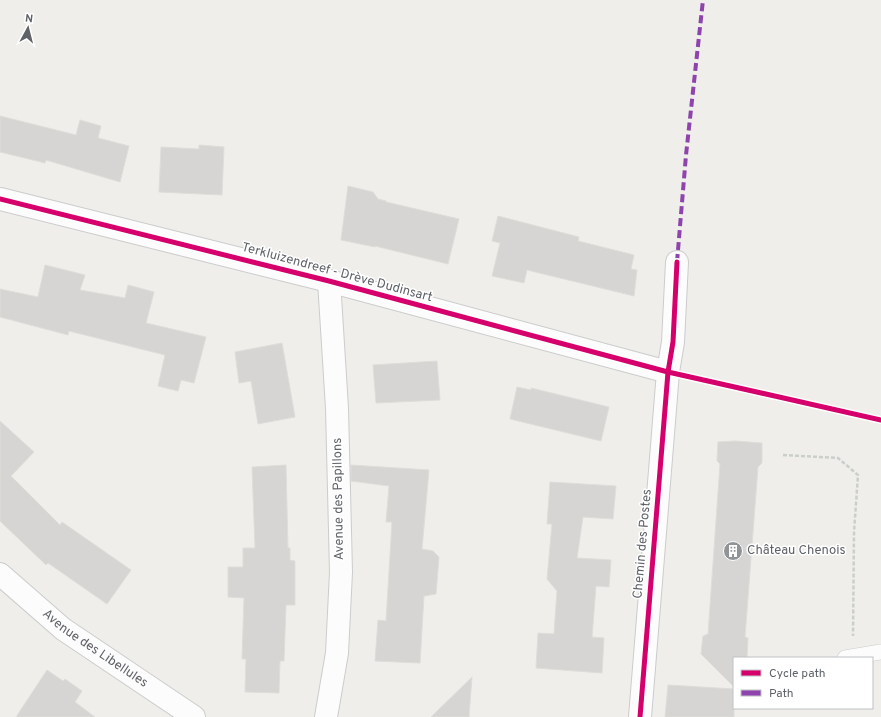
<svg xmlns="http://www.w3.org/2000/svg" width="881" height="717" viewBox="0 0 881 717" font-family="Overpass,sans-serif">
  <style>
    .building { fill: #d6d5d3; stroke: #deddd9 }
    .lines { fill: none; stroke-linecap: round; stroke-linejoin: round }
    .service-casing { stroke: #cbcccc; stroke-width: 16 }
    .minor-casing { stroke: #cbcccc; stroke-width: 24 }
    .path { stroke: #cacfcc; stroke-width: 2.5; stroke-dasharray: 4 2; stroke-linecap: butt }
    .service { stroke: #fdfcfc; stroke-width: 15 }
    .minor { stroke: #fdfcfc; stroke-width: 22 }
    .quiet { stroke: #8e44ad; stroke-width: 4; stroke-dasharray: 8 4; stroke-linecap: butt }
    .cycleway-casing { stroke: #fff; stroke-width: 8 }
    .cycleway { stroke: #d6006c; stroke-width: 5 }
    .labels { text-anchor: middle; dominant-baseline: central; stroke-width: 3; stroke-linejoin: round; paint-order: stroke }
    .street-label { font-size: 13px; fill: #5f6368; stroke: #fff }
    .poi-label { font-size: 13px; fill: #5f6368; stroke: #fff; text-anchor: start }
  </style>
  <rect width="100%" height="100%" fill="#efeeea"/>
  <path class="building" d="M0,116L76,135L80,120L101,126L98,138L129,146L120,182L46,160L45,163L0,152Z
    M199,145L224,147L222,195L159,192L161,147L199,149Z
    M348,186L373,192L378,199L386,201V202L459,219L448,264L375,246V247L341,240Z
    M498,216L579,237L578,241L634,255L631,269L637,270L634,296L527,270L524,283L492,276L500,243L492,241Z
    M45,265L85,275L80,290L125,298L128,285L154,292L146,323L206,337L194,383L181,380L178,391L158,386L165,355L69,331L68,335L0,317V289L38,297Z
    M282,343L295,417L258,424L251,381L239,383L235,352Z
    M437,361L440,400L376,403L373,365Z
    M517,387L531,390V388L609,407L601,441L510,419Z
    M0,421L34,452L11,476L60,525L62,522L131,570L107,604L48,563L46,565L0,521Z
    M735,441L762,443V463L758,467L745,637L748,638L747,658H734V687L701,654L703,636L708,634L720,464L717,461L718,442Z
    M286,465L288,548H290V560L295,561V605H286L284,661H280L279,693L245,692L246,659H242L244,598L228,597V567H243V548H255L252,467Z
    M351,465L429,470L422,549L433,551L439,557L436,594L424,596L420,663L375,661L378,620L386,621L392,522H386L389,486L351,481Z
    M550,482L616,486L613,519L583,517L577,558L611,560L609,587L596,586L592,637L604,638L602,673L536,668L538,633L554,634L557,591L547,579L552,524H547Z
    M47,670L63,681L65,679L82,691L75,702L95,717H16Z
    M472,677L469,717H431Z
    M668,685L734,689V717H665Z"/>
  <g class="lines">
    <g class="service-casing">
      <path id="service" d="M845,658L881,652"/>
    </g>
    <g class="minor-casing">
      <g id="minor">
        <path d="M0,199L329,281L668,372"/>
        <path id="s1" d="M0,574L63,629L194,717"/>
        <path d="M326,717L337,653L341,572L337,408L329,281"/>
        <path d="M640,717L668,372L673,342L677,262"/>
      </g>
    </g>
    <path class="path" d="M783,455L838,458L858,475L854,532L853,636"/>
    <use href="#service" class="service"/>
    <use href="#minor" class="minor"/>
    <path class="quiet" d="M677,262L686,155L703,0"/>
    <g class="cycleway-casing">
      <path id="cycleway" d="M0,199L329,281L668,372L881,420
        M640,717L668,372L673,342L677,262"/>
    </g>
    <use href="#cycleway" class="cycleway"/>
  </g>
  <defs>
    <g id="building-disc" transform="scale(1)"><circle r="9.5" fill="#919496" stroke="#fff"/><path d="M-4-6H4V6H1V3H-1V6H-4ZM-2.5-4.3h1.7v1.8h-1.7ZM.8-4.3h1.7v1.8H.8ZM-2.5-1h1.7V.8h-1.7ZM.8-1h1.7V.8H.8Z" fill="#fff"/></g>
  </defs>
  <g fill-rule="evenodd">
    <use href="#building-disc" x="733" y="551"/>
  </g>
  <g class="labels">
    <g class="street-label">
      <text transform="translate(337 273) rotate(15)">Terkluizendreef - Drève Dudinsart</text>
      <text transform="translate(339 499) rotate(-91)">Avenue des Papillons</text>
      <text transform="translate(643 544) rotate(-85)">Chemin des Postes</text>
      <text stroke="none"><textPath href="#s1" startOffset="121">Avenue des Libellules</textPath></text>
    </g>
    <g class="poi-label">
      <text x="747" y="551">Château Chenois</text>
    </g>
  </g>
  <rect x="733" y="657" width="140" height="52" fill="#ffffff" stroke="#bfc1c3"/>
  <rect x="741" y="670" width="20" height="6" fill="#d6006c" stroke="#bfc1c3"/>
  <text x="769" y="677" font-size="12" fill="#5f6368">Cycle path</text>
  <rect x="741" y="690" width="20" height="6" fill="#8e44ad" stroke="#bfc1c3"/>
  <text x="769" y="697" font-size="12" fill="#5f6368">Path</text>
  <g transform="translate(28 28) rotate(7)" stroke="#ffffff" stroke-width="3" paint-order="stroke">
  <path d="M0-3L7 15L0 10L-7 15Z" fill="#5f6368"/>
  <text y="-6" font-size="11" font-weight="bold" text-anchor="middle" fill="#5f6368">N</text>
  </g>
</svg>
